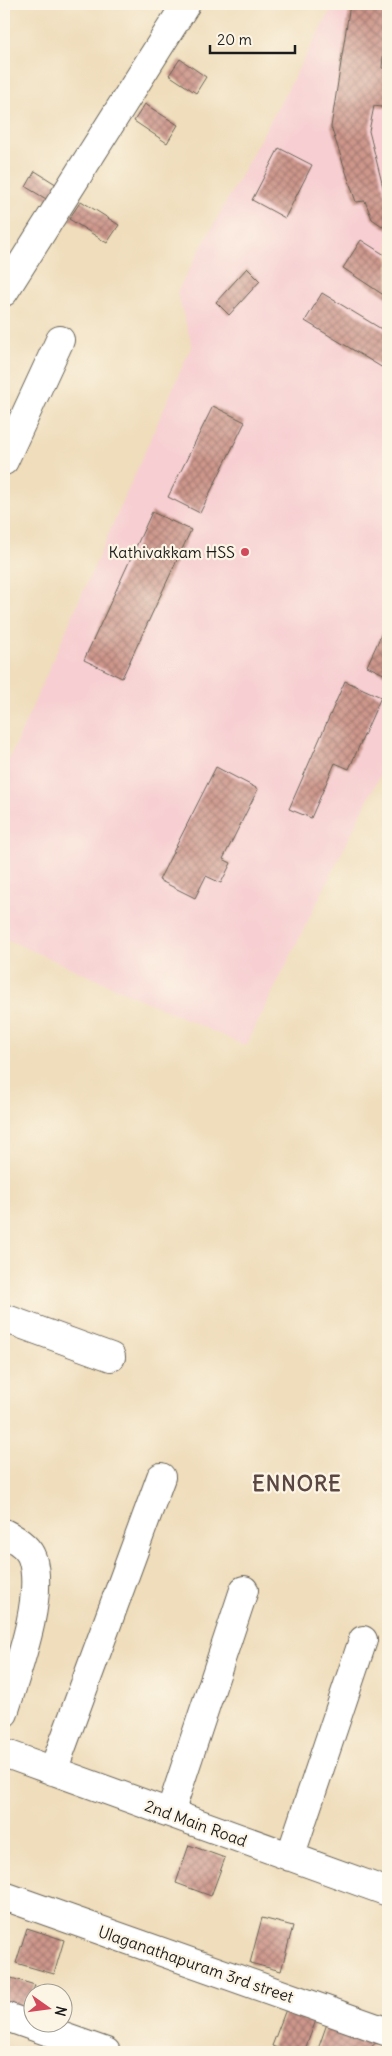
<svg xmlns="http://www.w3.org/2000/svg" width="392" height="2056" viewBox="0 0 392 2056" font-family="Delius,sans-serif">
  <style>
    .built { fill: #f7cfd2 }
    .building { fill: url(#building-cross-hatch) }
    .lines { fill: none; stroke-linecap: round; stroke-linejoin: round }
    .minor-casing { stroke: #666054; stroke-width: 30 }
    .minor { stroke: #fff; stroke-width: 28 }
    .poi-dot { fill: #d1495b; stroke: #fcf5e5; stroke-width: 2 }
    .labels { text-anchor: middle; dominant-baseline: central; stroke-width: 4.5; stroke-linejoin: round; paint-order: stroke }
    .poi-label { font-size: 16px; fill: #1c1c1c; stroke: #fcf5e5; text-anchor: end }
    .street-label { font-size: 16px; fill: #1c1c1c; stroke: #fcf5e5 }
    .district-label { font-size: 21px; font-weight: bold; letter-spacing: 1px; fill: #5a4743; stroke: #fcf5e5 }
  </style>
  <defs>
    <pattern id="building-cross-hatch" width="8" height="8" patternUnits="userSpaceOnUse" patternTransform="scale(1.25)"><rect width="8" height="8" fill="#ce978c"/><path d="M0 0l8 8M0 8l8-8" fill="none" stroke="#a67a72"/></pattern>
  </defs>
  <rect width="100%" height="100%" fill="#fcf5e5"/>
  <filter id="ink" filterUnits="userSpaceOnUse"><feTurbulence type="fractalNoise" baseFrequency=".02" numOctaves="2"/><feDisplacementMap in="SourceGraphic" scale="10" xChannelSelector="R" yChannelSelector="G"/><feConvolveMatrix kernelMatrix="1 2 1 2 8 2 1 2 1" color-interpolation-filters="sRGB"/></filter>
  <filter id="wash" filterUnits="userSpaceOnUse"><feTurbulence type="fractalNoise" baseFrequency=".0096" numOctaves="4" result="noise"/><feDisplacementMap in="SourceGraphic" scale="20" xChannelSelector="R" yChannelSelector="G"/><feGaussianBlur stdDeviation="1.12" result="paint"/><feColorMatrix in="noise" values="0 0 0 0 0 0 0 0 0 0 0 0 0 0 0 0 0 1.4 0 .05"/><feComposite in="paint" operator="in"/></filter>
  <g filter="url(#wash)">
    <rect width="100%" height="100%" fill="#efddbb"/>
    <path class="built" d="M334,4H388V759L246,1046L4,938V771L192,345L177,292Z"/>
    <g id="blocks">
      <path class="building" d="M350,4L388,6L382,68L388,69V108L374,106L369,131L386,199H388V230L372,219L365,201L356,202L331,127Z
        M180,59L206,77L196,93L169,75Z
        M145,104L178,125L167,143L134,121Z
        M279,148L312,165L285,218L252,200Z
        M35,171L62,188L53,203L26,187Z
        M81,201L119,225L107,243L69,219Z
        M361,240L388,257V298L343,268Z
        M247,268L260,281L229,315L216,302Z
        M322,293L388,333V371L305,321Z
        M213,406L245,422L200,513L168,497Z
        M152,512L191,530L122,678L84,660Z
        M388,620V676L367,666Z
        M345,681L381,697L349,769L335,763L311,818L289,809Z
        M216,767L258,789L223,859L231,863L221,883L206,876L195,898L159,880Z
        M189,1845L225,1858L211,1896L176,1883Z
        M262,1918L293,1926L281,1971L250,1963Z
        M27,1928L64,1940L54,1974L16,1963Z
        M8,1977L35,1985L25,2016L4,2010V1990Z
        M288,2004L318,2015L304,2052H289L272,2046Z
        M329,2018L383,2036L366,2052H317Z"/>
    </g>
  </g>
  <g filter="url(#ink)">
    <use href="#blocks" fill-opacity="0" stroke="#666054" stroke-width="1"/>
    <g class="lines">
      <g class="minor-casing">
        <path id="minor" d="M4,292L186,4
          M4,461L60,340
          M4,1318L111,1357
          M4,1533C14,1538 28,1546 32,1558C45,1599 16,1673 4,1713
          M4,1753L388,1892
          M53,1771L161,1477
          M170,1813L244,1590
          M290,1857L363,1640
          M4,1896L388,2032
          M4,2016L106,2052"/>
      </g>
      <use href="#minor" class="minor"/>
    </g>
  </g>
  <circle class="poi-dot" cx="245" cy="552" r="5"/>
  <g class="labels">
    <g class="poi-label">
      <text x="235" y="552">Kathivakkam HSS</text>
    </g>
    <g class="street-label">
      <text transform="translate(196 1823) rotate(20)">2nd Main Road</text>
      <text transform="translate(196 1964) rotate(19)">Ulaganathapuram 3rd street</text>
    </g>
    <g class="district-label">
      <text x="297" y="1483">ENNORE</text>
    </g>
  </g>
  <rect width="392" height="2056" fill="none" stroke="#fcf5e5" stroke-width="20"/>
  <g transform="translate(48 2008) rotate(104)"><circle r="24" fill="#fcf5e5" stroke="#a29e95"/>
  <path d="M0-4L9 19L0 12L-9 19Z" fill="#d1495b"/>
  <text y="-8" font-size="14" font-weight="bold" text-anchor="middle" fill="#1c1c1c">N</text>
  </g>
  <path d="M210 45v8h85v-8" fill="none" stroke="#1c1c1c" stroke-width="2.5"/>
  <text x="217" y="45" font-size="15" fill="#1c1c1c" stroke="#fcf5e5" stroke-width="4" paint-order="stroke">20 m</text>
</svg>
